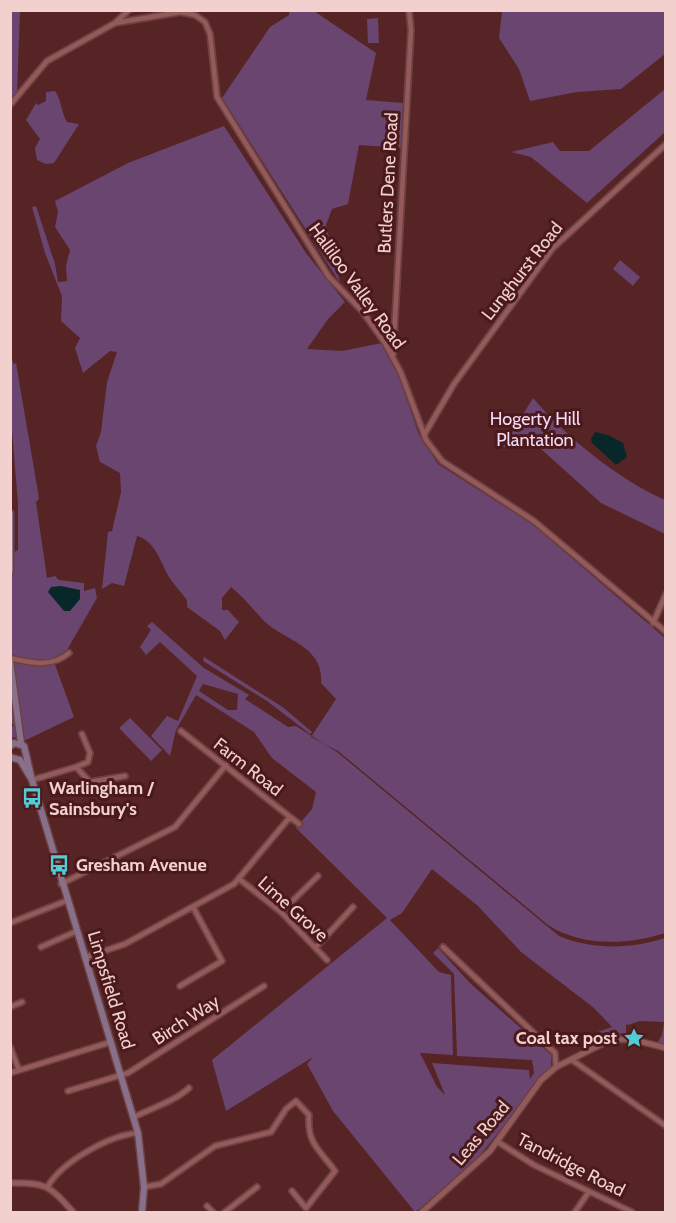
<svg xmlns="http://www.w3.org/2000/svg" width="676" height="1223" viewBox="0 0 676 1223" font-family="Cabin,sans-serif">
  <style>
    .green { fill: #69456f; fill-rule: evenodd }
    .water { fill: #082729 }
    .lines { fill: none; stroke-linecap: round; stroke-linejoin: round }
    .minor-casing { stroke: #6d4143; stroke-width: 8 }
    .tertiary-casing { stroke: #6d4143; stroke-width: 8 }
    .secondary-casing { stroke: #6d4143; stroke-width: 9 }
    .minor { stroke: #935a59; stroke-width: 4.5 }
    .tertiary { stroke: #935a59; stroke-width: 5 }
    .secondary { stroke: #89708a; stroke-width: 6 }
    .labels { text-anchor: middle; dominant-baseline: central; stroke-width: 6; stroke-linejoin: round; paint-order: stroke }
    .street-label { font-size: 18px; fill: #f1d0ce; stroke: #4b191b }
    .park-label { font-size: 18px; fill: #f4dbf8; stroke: #4b191b }
    .poi-label { font-size: 18px; font-weight: bold; fill: #f1d0ce; stroke: #4b191b; text-anchor: start }
  </style>
  <rect width="100%" height="100%" fill="#562424"/>
  <path class="green" d="M11,10L35,11L20,12L17,92L11,101Z
    M289,11H314L376,53L366,100L403,103L401,148L359,145L348,204L332,209L326,225L340,283L222,98L270,27L289,15Z
    M502,11H665V54L621,89L577,92L530,101L519,69L499,38Z
    M378,18L379,43H368L367,19Z
    M665,89V132L587,203L531,157L511,152L553,142L560,151H589Z
    M55,91C62,101 61,112 67,122L79,124L54,163L46,164L37,160L35,148L40,139L26,120L36,103L38,105L46,101V92Z
    M224,126L306,253L345,302L328,319L307,349L342,351L382,343L398,374L419,435L438,464L532,524L665,638V933C628,945 582,947 548,925L338,751L311,737L336,699L321,683C324,646 285,641 264,621C253,609 243,597 231,587L222,598V610H228L239,622L225,640L220,631L187,607V600C181,592 174,585 169,577C160,561 155,541 137,536L124,586L112,583L102,589L108,532L112,531L121,492L120,473L100,462L96,446L101,432L107,382L117,352L110,351L83,373L75,348L80,338L61,321L62,296L45,253L32,207L36,206L55,264L58,282L67,281L66,266L70,250L55,227L58,212L55,201L128,163Z
    M620,260L640,277L633,286L613,269Z
    M10,355L14,364L16,363L38,492L39,499L36,502L47,578L55,576L59,580L84,583V591L95,588L97,598L67,650L53,659L74,717L26,740L13,737L10,739L11,726L14,727L10,718V554L18,550V504L11,418Z
    M533,398C566,437 618,479 665,500V534L601,503L540,448L503,447Z
    M152,622L204,668L249,695L245,699L288,727L296,726L337,752L559,936C592,950 631,949 665,938V1052L655,1047L662,1035L664,1022L640,1021L628,1025L626,1024V1036L608,1037L581,1051L595,1033L612,1027L594,1008L521,952L478,906L432,869L402,913L390,920L439,972L451,975L453,1055L420,1053L437,1087L445,1095L432,1063L529,1070L530,1079L534,1073L532,1060L457,1056L454,974L433,953L438,948L471,984L551,1055V1067L477,1159L451,1184L415,1212L333,1111L307,1064L313,1057L226,1111L212,1060L387,918L296,828L312,809L316,792L272,758L254,732L196,695L176,730L170,756L151,736L167,716L178,721L197,676L160,642L146,655L140,647L151,630L147,626ZM203,684L238,694L237,710H228L199,691Z
    M204,657L284,708L312,732L310,734L267,701L203,661Z
    M130,718L162,750L151,761L119,728Z"/>
  <path class="water" d="M595,432L608,435L623,443L627,457L616,465L592,443L591,439Z
    M61,586L80,590V599L70,611H64L48,592L51,587Z"/>
  <g class="lines">
    <g class="minor-casing">
      <path id="minor" d="M115,23L181,12L195,15L205,22L210,34L217,97L329,277L362,311L385,343L401,373L426,440L442,461L534,521L666,632
        M10,105L47,61L115,23L129,10
        M393,355L411,30L409,10
        M424,435L454,384L553,248L666,144
        M653,623L666,594
        M10,658C32,663 51,668 69,653
        M181,731L299,824
        M76,767L88,762L90,753L82,734
        M32,780L76,767L90,782L125,776
        M239,879L281,912L327,960
        M61,884L175,827L226,765
        M281,912L318,876
        M10,923L66,901
        M41,947L77,931
        M316,947L353,907
        M443,947L555,1053L556,1067
        M86,957L125,944L234,884L290,817
        M180,986L222,961L193,907
        M10,1007L22,1002
        M10,1047L19,1070
        M572,1060L666,1126
        M10,1073L111,1042
        M68,1091L128,1073L264,986
        M134,1117C152,1108 175,1101 189,1088
        M498,1142L534,1165L632,1212
        M48,1186C63,1161 110,1135 138,1133
        M144,1187L161,1184L215,1146L271,1132L286,1109L296,1101L309,1115C307,1144 319,1149 335,1171L306,1208L292,1191
        M207,1206L213,1212
        M225,1212L257,1187
        M575,1212L588,1193"/>
    </g>
    <g class="tertiary-casing">
      <path id="tertiary" d="M10,1183C46,1182 50,1186 73,1212
        M422,1212L490,1151L541,1080L556,1067L610,1040L631,1039L666,1048"/>
    </g>
    <g class="secondary-casing">
      <path id="secondary" d="M10,513V571
        M10,661L21,743
        M10,746L14,743L24,746L31,776
        M10,757L20,760
        M20,760L32,780L138,1133L144,1187L142,1212"/>
    </g>
    <use href="#minor" class="minor"/>
    <use href="#tertiary" class="tertiary"/>
    <use href="#secondary" class="secondary"/>
  </g>
  <defs>
    <g id="bus-bare" transform="scale(1.62)"><path d="M-5-6H5V4H4V6H2V4H-2V6H-4V4H-5ZM-3.5-4V0h7V-4ZM-3.5 1.2v1.5H-2V1.2ZM2 1.2v1.5H3.5V1.2Z" fill="#51ccd4" stroke="#4b191b" stroke-width="2.5" paint-order="stroke"/></g>
    <g id="sight-bare" transform="scale(1.62)"><path d="M0-6L1.8-2.2L6-1.7L2.9 1.2L3.7 5.4L0 3.3L-3.7 5.4L-2.9 1.2L-6-1.7L-1.8-2.2Z" fill="#51ccd4" stroke="#4b191b" stroke-width="2.5" paint-order="stroke"/></g>
  </defs>
  <g fill-rule="evenodd">
    <use href="#bus-bare" x="32" y="798"/>
    <use href="#bus-bare" x="59" y="865"/>
    <use href="#sight-bare" x="634" y="1038"/>
  </g>
  <g class="labels">
    <g class="street-label">
      <text transform="translate(388 183) rotate(-87)">Butlers Dene Road</text>
      <text transform="translate(522 271) rotate(-52)">Lunghurst Road</text>
      <text transform="translate(357 286) rotate(54)">Halliloo Valley Road</text>
      <text transform="translate(248 767) rotate(38)">Farm Road</text>
      <text transform="translate(293 909) rotate(42)">Lime Grove</text>
      <text transform="translate(111 990) rotate(73)">Limpsfield Road</text>
      <text transform="translate(186 1020) rotate(-33)">Birch Way</text>
      <text transform="translate(481 1133) rotate(-50)">Leas Road</text>
      <text transform="translate(571 1165) rotate(27)">Tandridge Road</text>
    </g>
    <g class="park-label">
      <text x="535" y="419">Hogerty Hill<tspan x="535" dy="21">Plantation</tspan></text>
    </g>
    <g class="poi-label">
      <text x="49" y="788">Warlingham /<tspan x="49" dy="21">Sainsbury's</tspan></text>
      <text x="76" y="865">Gresham Avenue</text>
      <text x="617" y="1038" text-anchor="end">Coal tax post</text>
    </g>
  </g>
  <rect width="676" height="1223" fill="none" stroke="#f1d0ce" stroke-width="24"/>
</svg>
